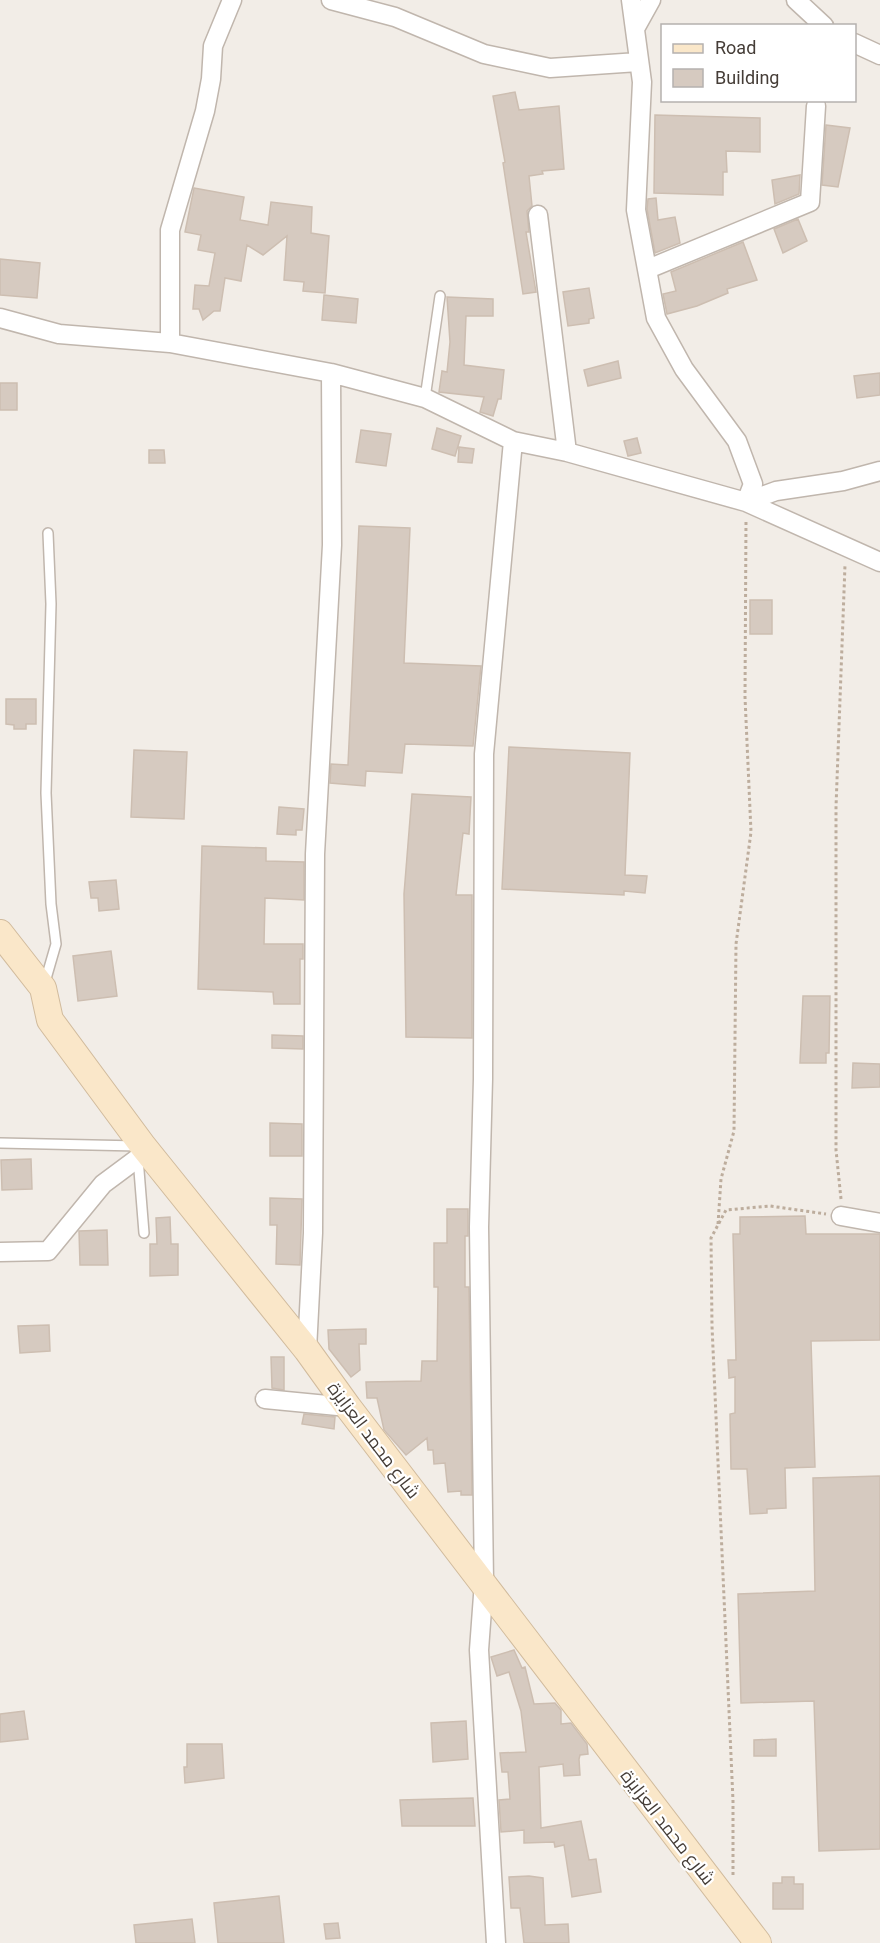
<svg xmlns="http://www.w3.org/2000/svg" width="880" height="1943" viewBox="0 0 880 1943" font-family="Roboto,Cairo,sans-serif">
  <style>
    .building { fill: #d6cac0; stroke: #cdbeb1; stroke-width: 1.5 }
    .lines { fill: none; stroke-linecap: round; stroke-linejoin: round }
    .service-casing { stroke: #c0b6ad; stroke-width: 12 }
    .minor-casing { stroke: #c0b6ad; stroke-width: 21 }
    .secondary-casing { stroke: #d1bb9d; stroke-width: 28 }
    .path { stroke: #bdad9d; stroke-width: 3; stroke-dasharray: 3 3; stroke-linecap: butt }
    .service { stroke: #fff; stroke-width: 9 }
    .minor { stroke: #fff; stroke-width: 18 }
    .secondary { stroke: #fae7c9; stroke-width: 26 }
    .labels { text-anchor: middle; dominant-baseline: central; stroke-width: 4.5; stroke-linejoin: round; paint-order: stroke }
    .street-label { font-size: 18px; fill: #453d37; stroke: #fff }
  </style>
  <rect width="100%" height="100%" fill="#f2ede7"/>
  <path class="building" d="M515,92L519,110L559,106L564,169L542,171L543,174L529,176L532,206L527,211L529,232H526L536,292L523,294L503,163L505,162L493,96Z
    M655,115L760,118V152L726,151L727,172H723V195L654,193Z
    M826,125L850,128L838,187L822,185Z
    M800,175L799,194L775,204L772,180Z
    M194,188L244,197L240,220L268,225L271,202L312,207L311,233L329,236L325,293L303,291L304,282L284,280L287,236L263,255L247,245L241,281L225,278L220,311H214L203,320L199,309H193L195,285L209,286L215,253L198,250L201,235L185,232Z
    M656,198L658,220L675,217L680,243L655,253L647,209L648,199Z
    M798,219L807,241L783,253L774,229Z
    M743,242L757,280L727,289L728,293L697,306L667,314L663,294L676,291L671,272Z
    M0,259L40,263L37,298L0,295Z
    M589,288L594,318L589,319V323L568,326L563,292Z
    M324,295L358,299L356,323L322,320Z
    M447,297L493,299V316H466L464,365L504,370L501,399H498L493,416L480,412L484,397L439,392L442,371L447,372L450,342Z
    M618,361L621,378L588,386L584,370Z
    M880,373V395L857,398L854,376Z
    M0,383H17V410H0Z
    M437,428L461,436L455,456L432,449Z
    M361,430L391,434L386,466L356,462Z
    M637,438L641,453L628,456L624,441Z
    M459,447L474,449L472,463L458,462Z
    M149,450H164L165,463H149Z
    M359,526L410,528L404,663L481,666L473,746L405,744L402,773L366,771L365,786L330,783L331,764L348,765Z
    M750,600H772V634H750Z
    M6,699H36V724H26V729H14V725L6,724Z
    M509,747L630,753L625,875L647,876L645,893L624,891V895L502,889Z
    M134,750L187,752L184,819L131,817Z
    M412,794L471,797L469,834L463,833L456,895H472V1038L406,1037L404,894Z
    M279,807L304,809L302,830H296V835L277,834Z
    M202,846L266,848V861L304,862V900L265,898L264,944H303V959H300V1004H274L273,992L198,989Z
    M116,880L119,909L99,911L98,898H91L89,882Z
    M111,951L117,996L78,1001L73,956Z
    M803,996H830L829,1053H826V1063H800Z
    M272,1035L303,1036V1049L272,1048Z
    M853,1063L880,1064V1087L852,1088Z
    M270,1123L302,1124V1156H270Z
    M31,1159L32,1189L2,1190L1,1160Z
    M270,1198L302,1199L300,1265L276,1264L277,1225H270Z
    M447,1209H468V1236H465V1287H469L472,1495H461V1491L448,1492L445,1463L434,1464L433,1450H428L427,1438L406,1455L384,1430L377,1398H367L366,1382L421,1381L422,1361H437L438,1287H434V1243H447Z
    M805,1216L806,1234H880V1340L811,1341L815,1467L785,1468L786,1508L767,1509V1513L750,1514L747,1469H731L730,1414L735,1413V1377L729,1378L728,1360H736L733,1234H740V1217Z
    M170,1217L171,1244H178V1275L150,1276V1244H157L156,1218Z
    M107,1230L108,1265H80L79,1231Z
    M49,1325L50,1351L20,1353L18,1326Z
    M366,1329V1344H359L360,1370L351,1377L329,1349L328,1330Z
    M271,1357H284V1390L272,1388Z
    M304,1414L335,1417L334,1429L302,1424Z
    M880,1476V1849L819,1851L814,1701L741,1703L738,1594L815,1591L813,1478Z
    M514,1650L522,1668L525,1667L534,1704L555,1703L561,1710V1724L571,1723L587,1744L588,1754L580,1755L579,1759L580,1775L564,1776L563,1764L539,1767L541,1828L581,1821L589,1860L596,1859L601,1892L572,1897L564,1845L555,1847L554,1842L524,1843V1830L501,1832L499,1800L510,1799L508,1772H502L500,1753L526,1752L521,1711L509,1672L497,1676L491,1657Z
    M24,1711L28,1739L0,1742V1714Z
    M466,1721L468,1759L433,1762L431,1723Z
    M776,1739V1756H754V1740Z
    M187,1744H222L224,1778L185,1783L184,1767H187Z
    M473,1798L475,1826H402L400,1800Z
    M529,1876L543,1878L545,1925L568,1924L569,1943H524L520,1908H511L509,1877Z
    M782,1877H794V1884H803V1909H773V1883H782Z
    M279,1896L284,1943H218L214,1903Z
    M192,1919L195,1943H136L134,1925Z
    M338,1923L340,1938L326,1939L324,1924Z"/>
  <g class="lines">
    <g class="service-casing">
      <path id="service" d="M425,398L440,296
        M45,982L56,944L51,904L46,793L51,604L48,533
        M0,1143L138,1146
        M138,1158L144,1233"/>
    </g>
    <g class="minor-casing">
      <path id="minor" d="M331,0L395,17L484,54L550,68L638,62
        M631,0L642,82L636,210L656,318L684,369L737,441L753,484L746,502
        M796,0L824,26
        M636,27L651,0
        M854,43L880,55
        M538,215L567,452
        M648,269L810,202L816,106
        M0,318L59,334L170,343L331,373L425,398L513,441L567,452L746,502L880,562
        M170,343V230L205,111L211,79L213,46L232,0
        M746,502L776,491L843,481L880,471
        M841,1216L880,1223
        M0,1252L48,1251L103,1184L138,1158L143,1146
        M307,1350L313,1233L315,854L332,545L331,373
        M265,1399L348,1407
        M496,1943L479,1650L484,1582L479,1227L483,1079L484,754L513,441"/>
    </g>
    <g class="secondary-casing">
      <path id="secondary" d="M0,933L43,988L50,1020L143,1146L307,1350L348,1407L758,1943"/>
    </g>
    <path class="path" d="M841,1199L836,1150V807L845,565
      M718,1224L721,1179L734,1131L736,944L751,832L745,697L746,519
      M733,1875V1801L712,1326L711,1238L726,1210L770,1206L826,1214"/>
    <use href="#service" class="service"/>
    <use href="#minor" class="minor"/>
    <use href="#secondary" class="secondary"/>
  </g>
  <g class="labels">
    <g class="street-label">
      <text transform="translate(374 1440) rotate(53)">شارع محمد العزايزة</text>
      <text transform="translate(668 1827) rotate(52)">شارع محمد العزايزة</text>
    </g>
  </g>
  <rect x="661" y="24" width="195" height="78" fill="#ffffff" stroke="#b5b1af" stroke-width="1.5"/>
  <rect x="673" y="44" width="30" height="9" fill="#fae7c9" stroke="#b5b1af" stroke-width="1.5"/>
  <text x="715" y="54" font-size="18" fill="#453d37">Road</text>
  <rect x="673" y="69" width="30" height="18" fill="#d6cac0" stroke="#b5b1af" stroke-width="1.5"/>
  <text x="715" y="84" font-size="18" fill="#453d37">Building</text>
</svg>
